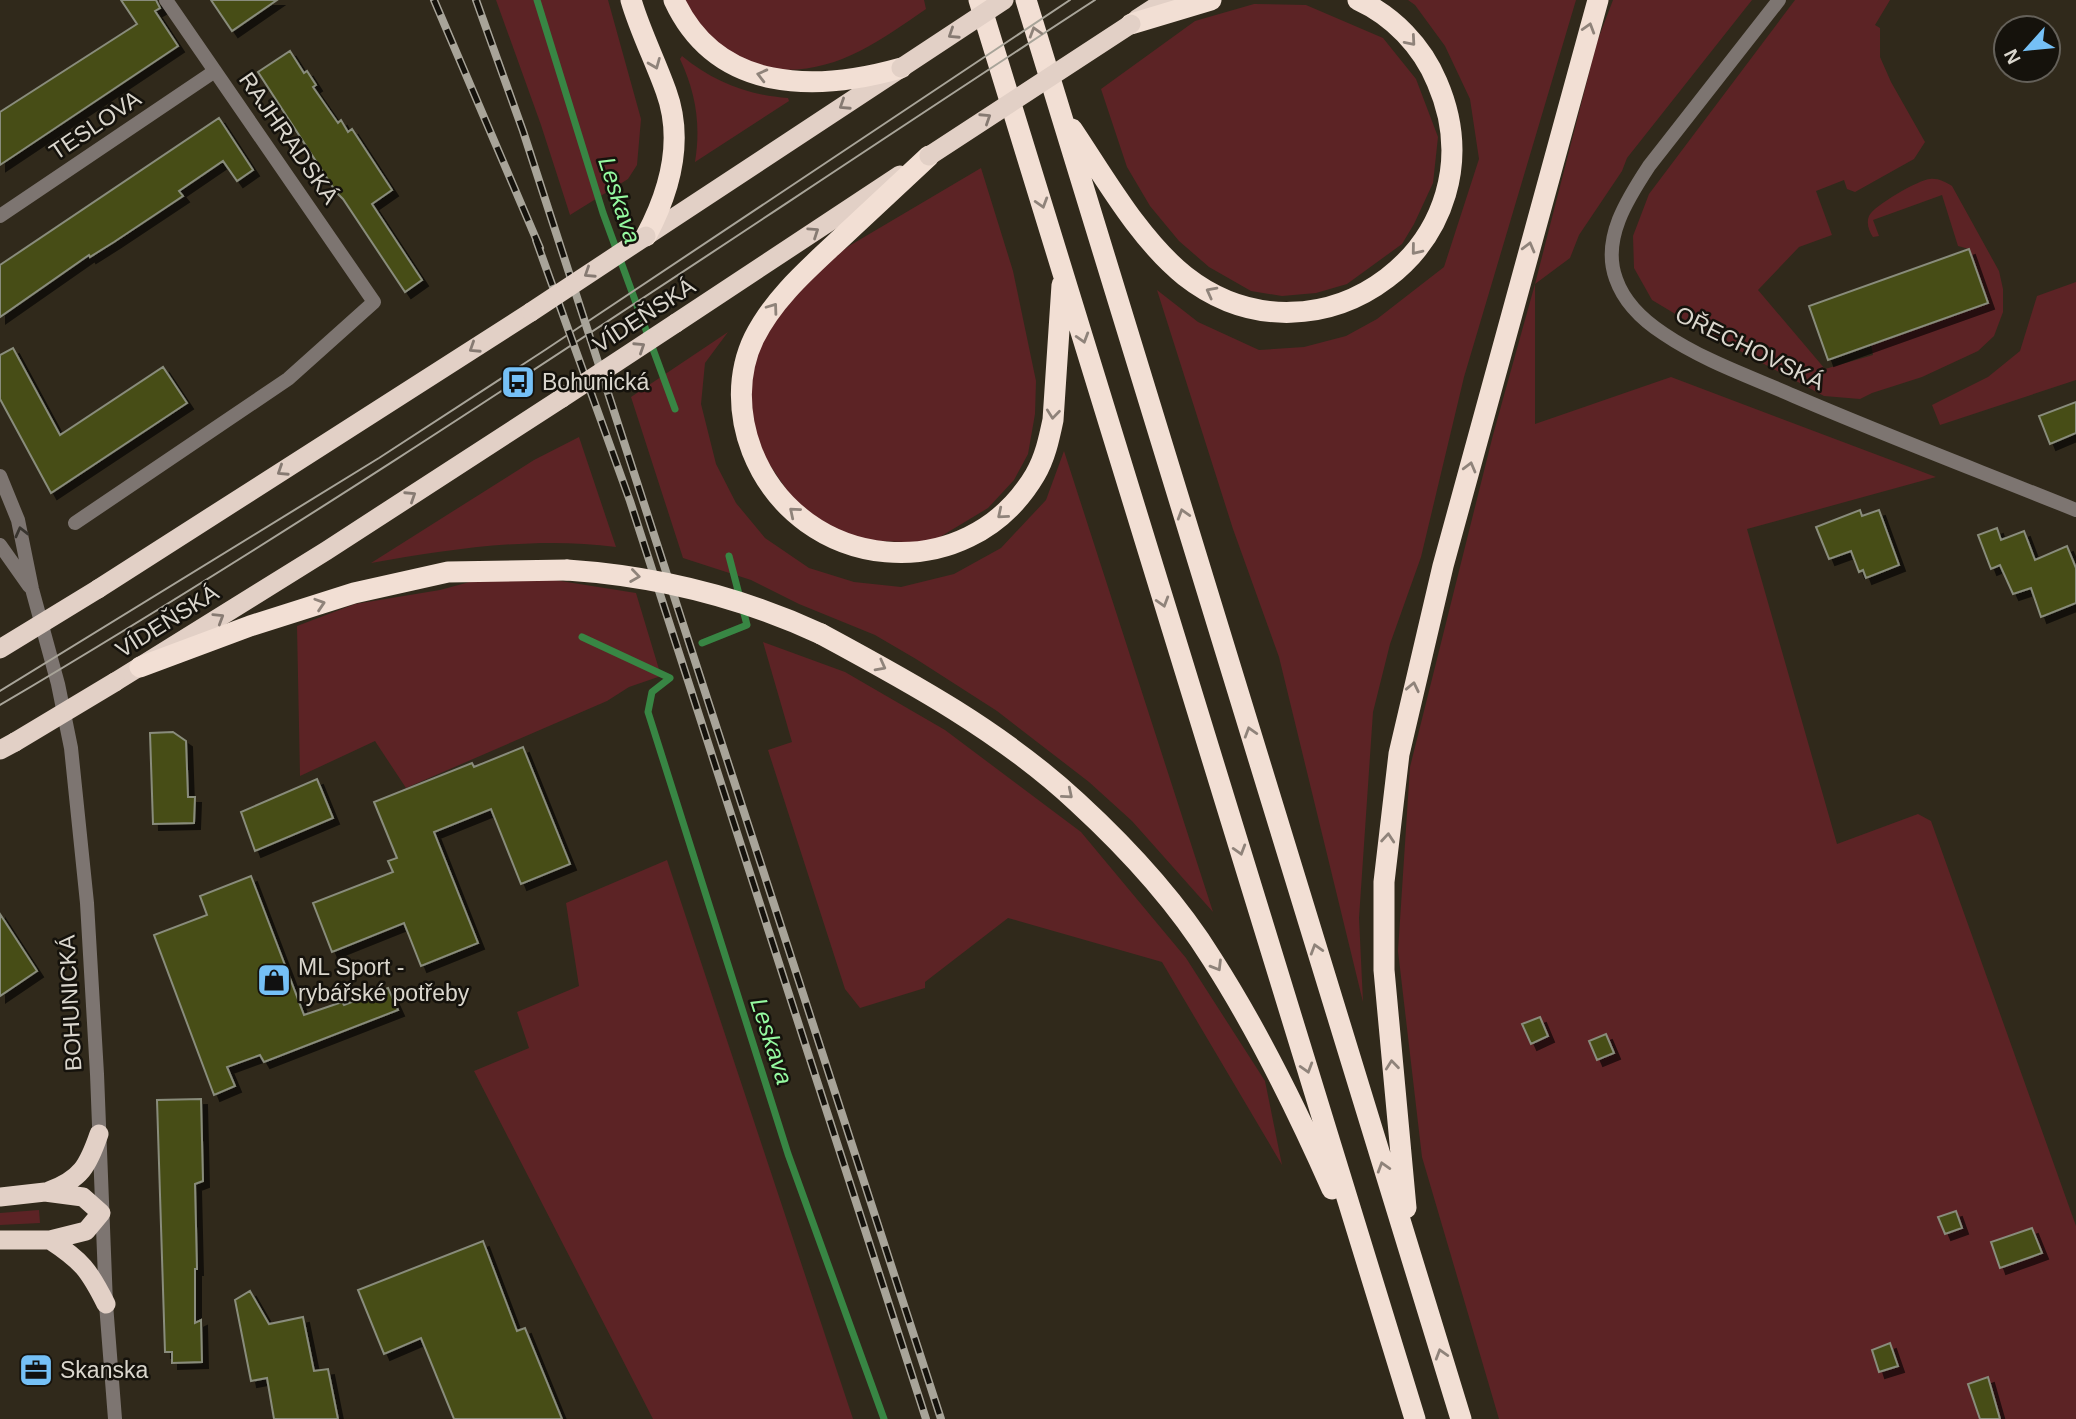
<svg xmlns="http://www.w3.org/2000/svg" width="2076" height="1419" viewBox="0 0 2076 1419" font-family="Arial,sans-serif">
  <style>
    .green { fill: #5c2325 }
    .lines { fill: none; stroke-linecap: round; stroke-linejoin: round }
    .stream { stroke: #388644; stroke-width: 7 }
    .building { fill: #474d18; stroke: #898c7b; stroke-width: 2; filter: url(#shadow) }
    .minor { stroke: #7d7571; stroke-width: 14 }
    .tertiary { stroke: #7d7571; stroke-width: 14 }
    .trunk { stroke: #e2d0c6; stroke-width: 19 }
    .motorway { stroke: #f2dfd4; stroke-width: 21 }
    .tram { stroke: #a8a499; stroke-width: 2 }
    .rail-casing { stroke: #a8a499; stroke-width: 8 }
    .rail { stroke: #15120c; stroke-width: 5; stroke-dasharray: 16; stroke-linecap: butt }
    .trunk-bridge { stroke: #e2d0c6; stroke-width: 19 }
    .motorway-bridge { stroke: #f2dfd4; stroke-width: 21 }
    .oneway { stroke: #8f837a }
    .oneway2 { stroke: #867a72 }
    .oneway3 { stroke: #39352f }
    .labels { text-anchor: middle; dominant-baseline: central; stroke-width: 5; stroke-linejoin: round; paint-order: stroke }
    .street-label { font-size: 23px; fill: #dad6cd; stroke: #15120c }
    .poi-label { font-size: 23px; fill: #dad6cd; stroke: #15120c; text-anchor: start }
    .water-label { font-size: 24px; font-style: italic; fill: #95faa0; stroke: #15120c }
  </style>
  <defs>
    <filter id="shadow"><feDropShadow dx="6" dy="6" stdDeviation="0" flood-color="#0009"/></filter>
  </defs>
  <rect width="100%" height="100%" fill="#30291b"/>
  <path class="green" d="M496,0H608L641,119L637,165L628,179L570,215L541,125Z
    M679,0H924L926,9C875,44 830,78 764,68C748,65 732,62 720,50C705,36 692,16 679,0Z
    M1408,0H1576L1464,377L1421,557L1390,644L1373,712L1359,918L1363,1002L1279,657L1233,529L1157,290L1198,322L1259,350L1304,347L1346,336L1377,319L1444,267L1479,159L1470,99L1445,46L1415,5Z
    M1613,0H1752L1627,158L1622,171L1579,235L1570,258L1535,284V424L1671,377L1936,477L1747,529L1837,844L1918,814L1931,821L2076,1226V1419H1499L1422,1157L1398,951L1410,767L1493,435L1535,284L1597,42Z
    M1795,0H1890L1875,25L1880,28V57L1891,82L1925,142L1914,159L1855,192L1847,189L1844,180L1816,191L1832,235L1799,247L1758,290L1825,369L1873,355L1871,344L1988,303L1969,249L1958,246L1942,195L1873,220L1879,236L1873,237C1869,231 1866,223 1869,216C1873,206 1920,179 1930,179C1938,178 1945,182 1952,186L1999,271L2003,289V312L1994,336L1978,351L1922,377L1872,393L1860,399L1824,396L1712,336L1652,300L1634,268L1633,236L1649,194Z
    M1254,4L1306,5L1383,38L1416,79L1438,137L1433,183L1414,224L1402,244L1347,284L1316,293L1282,296L1251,291L1209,267L1179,241L1150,206L1127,167L1101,89L1195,21Z
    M682,56C714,82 747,95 788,98L789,101L695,162C701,125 696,93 680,59Z
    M981,168L1013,271L1036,381L1035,414L1028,454L1014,480L988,508L930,543L854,540L799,508L759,449L749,411L751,375L760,345L775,319L826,262L849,246Z
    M2076,282V380L1940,425L1932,405L1988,377L2020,351L2037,296Z
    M728,332L705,363L701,404L716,464L736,503L765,538L809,568L854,582L901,587L954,574L1001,548L1046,500L1064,451L1213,912L1132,821L1089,782L997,711L916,659L875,635L799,604L751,580L683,558L631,397Z
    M579,437L616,547C535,536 451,549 371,563L534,460Z
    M499,574L529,576L636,593L661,676L629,687L607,701L406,788L375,741L300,776L297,626L355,604L440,590Z
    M763,642L845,672L945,730L1081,832L1186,958L1265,1081L1282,1165L1162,962L1008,918L925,982V988L860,1008L845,989L768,750L792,742Z
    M667,860L853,1419H653L474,1071L529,1048L517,1012L579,986L566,903Z
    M39,1210L40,1223L0,1225V1213Z"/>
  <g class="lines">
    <path class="stream" d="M537,0L603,213L675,409
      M582,637L670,678L652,692L648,712L788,1154L884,1419
      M702,643L747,625L729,556"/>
  </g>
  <path class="building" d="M121,0H156L160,8L155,11L178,46L0,165V112L137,24Z
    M211,0H277L232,31Z
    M290,51L304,73L307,71L316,85L313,87L338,123L341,120L348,132L352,129L392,190L372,204L422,280L405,292L343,199L336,192L258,72Z
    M219,118L253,170L237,181L223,161L179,191L183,196L114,242L90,257L89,255L0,317V265Z
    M1969,249L1988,303L1828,360L1809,306Z
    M13,348L60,435L163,367L187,403L51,493L0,399V355Z
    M2076,402V433L2050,444L2039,416Z
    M1860,510L1862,516L1879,510L1899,565L1866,578L1863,570L1859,572L1851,551L1829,559L1816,527Z
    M1997,528L2001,540L2024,531L2035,560L2067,546L2076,568V603L2041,617L2031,588L2013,594L2000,565L1991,569L1978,535Z
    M173,732L186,741L188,797H195L194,823L153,824L150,733Z
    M523,747L570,864L521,884L491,809L434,832L478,943L421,966L404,923L332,952L313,903L393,872L388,861L397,858L374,802L472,763L474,767Z
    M317,779L333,818L255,851L241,812Z
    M251,876L304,1015L342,1002L344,1005L388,988L398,1010L264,1062L260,1055L227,1067L235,1086L214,1095L154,935L207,915L200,896Z
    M0,914L37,971L0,996Z
    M1540,1017L1548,1036L1531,1044L1522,1024Z
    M1606,1034L1614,1053L1597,1060L1589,1041Z
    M201,1099L203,1181L195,1184L197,1269H195V1323L201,1320L202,1362L172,1363V1352H165L157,1100Z
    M1956,1211L1962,1228L1945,1234L1938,1217Z
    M2032,1228L2042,1253L2000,1268L1991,1242Z
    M483,1241L517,1331L525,1328L562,1419H454L421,1338L384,1354L358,1290Z
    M250,1291L269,1324L303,1317L314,1371L328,1369L338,1419H274L267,1378L251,1381L235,1300Z
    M1890,1343L1898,1366L1879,1372L1872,1350Z
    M1988,1377L2000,1419H1980L1968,1384Z"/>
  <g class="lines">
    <path class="minor" d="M0,216L215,71
      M75,523L288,379L374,302L166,0"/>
    <path class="tertiary" d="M1779,0L1649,166C1628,198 1601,239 1616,279C1624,302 1644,321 1664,334C1704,361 1751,377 1794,396C1887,436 1982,472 2076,510
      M0,476L18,520L32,589L58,684L71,748L87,903L97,1074L106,1304L115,1419
      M0,545L29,586"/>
    <path class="trunk" d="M1137,19L1166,0
      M646,236L898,70
      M676,323L900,175
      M98,589L531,312
      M115,682L326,551L562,398
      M0,750L15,742
      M49,1191C81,1179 88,1166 99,1134
      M0,1197L45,1192L83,1197L101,1213L86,1231L50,1240H0
      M50,1240C82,1261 89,1270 106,1304"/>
    <path class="motorway" d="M631,0C640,31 655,60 666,91C684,140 670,191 646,236
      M674,0C717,93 816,92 901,68
      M979,0L1415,1419
      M1026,0L1461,1419
      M1131,24L1211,0
      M1072,129C1105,178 1139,239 1185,276C1319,381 1506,241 1437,82C1422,46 1393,16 1358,0
      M929,156C900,183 870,211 840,239C808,269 774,298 754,338C737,373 738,415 752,451C800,573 967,590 1035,475C1045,458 1049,439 1053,420L1062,285
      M821,634C910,682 1002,732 1077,802C1127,848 1176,901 1212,959C1259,1032 1297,1110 1332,1189
      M140,667L250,626L354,593L448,572L567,570
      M1406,1208L1384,970V882L1399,754L1443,566L1598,0"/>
    <path class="tram" d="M0,691L379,458L545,350L1070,0
      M0,705C374,484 731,237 1095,0"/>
    <g class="rail-casing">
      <path id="rail" d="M434,0L540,248
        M476,0L523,131L941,1419
        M536,240L630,501L926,1419"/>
    </g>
    <use href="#rail" class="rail"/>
    <path class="trunk-bridge" d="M901,68L1004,0
      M929,156L1131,24
      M531,312L646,236
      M562,398L676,323
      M0,649L98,589
      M15,742L115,682"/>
    <path class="motorway-bridge" d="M567,570C657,576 739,596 821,634"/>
  </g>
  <defs><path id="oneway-chevron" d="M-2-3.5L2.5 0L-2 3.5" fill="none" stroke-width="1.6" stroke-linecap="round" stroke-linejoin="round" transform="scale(1.75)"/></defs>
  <g class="oneway">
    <use href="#oneway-chevron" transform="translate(1589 28) rotate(-73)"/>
    <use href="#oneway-chevron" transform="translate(1035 32) rotate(-107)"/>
    <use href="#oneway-chevron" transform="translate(1411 41) rotate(49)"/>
    <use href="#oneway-chevron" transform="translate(655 64) rotate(68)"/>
    <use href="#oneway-chevron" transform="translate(762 75) rotate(-166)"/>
    <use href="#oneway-chevron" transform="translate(1042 203) rotate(73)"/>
    <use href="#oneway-chevron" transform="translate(1529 247) rotate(-75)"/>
    <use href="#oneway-chevron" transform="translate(1416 250) rotate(129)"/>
    <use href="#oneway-chevron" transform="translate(1211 292) rotate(-152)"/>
    <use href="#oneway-chevron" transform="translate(773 308) rotate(-54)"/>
    <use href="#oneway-chevron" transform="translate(1083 338) rotate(73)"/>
    <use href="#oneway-chevron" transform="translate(1053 414) rotate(96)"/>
    <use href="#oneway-chevron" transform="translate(1470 467) rotate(-75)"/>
    <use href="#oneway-chevron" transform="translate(794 512) rotate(-140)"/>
    <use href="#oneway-chevron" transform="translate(1002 514) rotate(140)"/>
    <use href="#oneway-chevron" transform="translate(1183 514) rotate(-107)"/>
    <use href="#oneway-chevron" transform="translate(635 576) rotate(8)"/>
    <use href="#oneway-chevron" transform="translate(1163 602) rotate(73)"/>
    <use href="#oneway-chevron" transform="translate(320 604) rotate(-18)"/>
    <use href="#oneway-chevron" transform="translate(881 666) rotate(28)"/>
    <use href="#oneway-chevron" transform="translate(1413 687) rotate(-78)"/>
    <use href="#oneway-chevron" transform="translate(1250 732) rotate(-107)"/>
    <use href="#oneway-chevron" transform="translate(1068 794) rotate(40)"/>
    <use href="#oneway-chevron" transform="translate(1388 838) rotate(-85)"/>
    <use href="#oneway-chevron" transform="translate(1240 850) rotate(73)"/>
    <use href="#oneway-chevron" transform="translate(1316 949) rotate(-107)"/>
    <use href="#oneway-chevron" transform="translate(1217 966) rotate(59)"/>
    <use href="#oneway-chevron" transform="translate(1392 1065) rotate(-96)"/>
    <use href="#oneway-chevron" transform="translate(1307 1068) rotate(73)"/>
    <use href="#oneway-chevron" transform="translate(1383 1167) rotate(-107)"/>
    <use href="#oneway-chevron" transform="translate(1441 1354) rotate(-107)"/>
  </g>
  <g class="oneway2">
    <use href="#oneway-chevron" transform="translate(953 34) rotate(147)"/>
    <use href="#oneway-chevron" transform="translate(844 105) rotate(147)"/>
    <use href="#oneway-chevron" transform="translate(986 118) rotate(-33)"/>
    <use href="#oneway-chevron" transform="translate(814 232) rotate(-34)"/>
    <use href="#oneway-chevron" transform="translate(589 273) rotate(147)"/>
    <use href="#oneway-chevron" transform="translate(640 347) rotate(-33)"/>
    <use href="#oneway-chevron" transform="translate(474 348) rotate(147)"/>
    <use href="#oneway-chevron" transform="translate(282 471) rotate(147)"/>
    <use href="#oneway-chevron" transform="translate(411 496) rotate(-33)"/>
    <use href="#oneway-chevron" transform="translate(219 618) rotate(-32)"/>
  </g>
  <use class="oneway3" href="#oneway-chevron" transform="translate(21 532) rotate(-104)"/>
  <defs>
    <g id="bus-square" transform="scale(1.75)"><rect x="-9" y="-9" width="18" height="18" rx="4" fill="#75c0f6" stroke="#15120c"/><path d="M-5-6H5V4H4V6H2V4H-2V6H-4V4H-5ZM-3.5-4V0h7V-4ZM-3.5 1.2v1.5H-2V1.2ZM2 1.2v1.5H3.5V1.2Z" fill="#111"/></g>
    <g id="shop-square" transform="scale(1.75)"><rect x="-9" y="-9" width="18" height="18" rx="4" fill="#75c0f6" stroke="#15120c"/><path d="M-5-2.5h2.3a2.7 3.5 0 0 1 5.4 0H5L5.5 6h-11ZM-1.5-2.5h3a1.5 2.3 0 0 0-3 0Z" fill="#111"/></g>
    <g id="office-square" transform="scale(1.75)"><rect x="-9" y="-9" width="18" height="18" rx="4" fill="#75c0f6" stroke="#15120c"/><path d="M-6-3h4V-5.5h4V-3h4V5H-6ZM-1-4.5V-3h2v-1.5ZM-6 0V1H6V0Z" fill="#111"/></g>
  </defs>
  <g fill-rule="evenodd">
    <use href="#bus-square" x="518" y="382"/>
    <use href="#shop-square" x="274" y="980"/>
    <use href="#office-square" x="36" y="1370"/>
  </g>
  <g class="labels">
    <g class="street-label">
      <text transform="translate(95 125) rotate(-34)">TESLOVA</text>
      <text transform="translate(289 138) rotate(55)">RAJHRADSKÁ</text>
      <text transform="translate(644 315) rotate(-33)">VÍDEŇSKÁ</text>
      <text transform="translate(1750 348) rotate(26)">OŘECHOVSKÁ</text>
      <text transform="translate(167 621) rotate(-32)">VÍDEŇSKÁ</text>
      <text transform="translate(70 1003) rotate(-93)">BOHUNICKÁ</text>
    </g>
    <g class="poi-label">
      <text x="542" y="382">Bohunická</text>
      <text x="298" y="967">ML Sport -<tspan x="298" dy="26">rybářské potřeby</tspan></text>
      <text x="60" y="1370">Skanska</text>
    </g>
    <g class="water-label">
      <text transform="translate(620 200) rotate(72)">Leskava</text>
      <text transform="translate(772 1041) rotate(72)">Leskava</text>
    </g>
  </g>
  <g transform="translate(2027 49) rotate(243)"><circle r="33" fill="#15120c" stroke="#646059" stroke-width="2"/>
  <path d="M0-5L12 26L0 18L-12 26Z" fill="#75c0f6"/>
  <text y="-10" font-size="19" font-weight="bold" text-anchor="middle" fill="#dad6cd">N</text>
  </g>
</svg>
